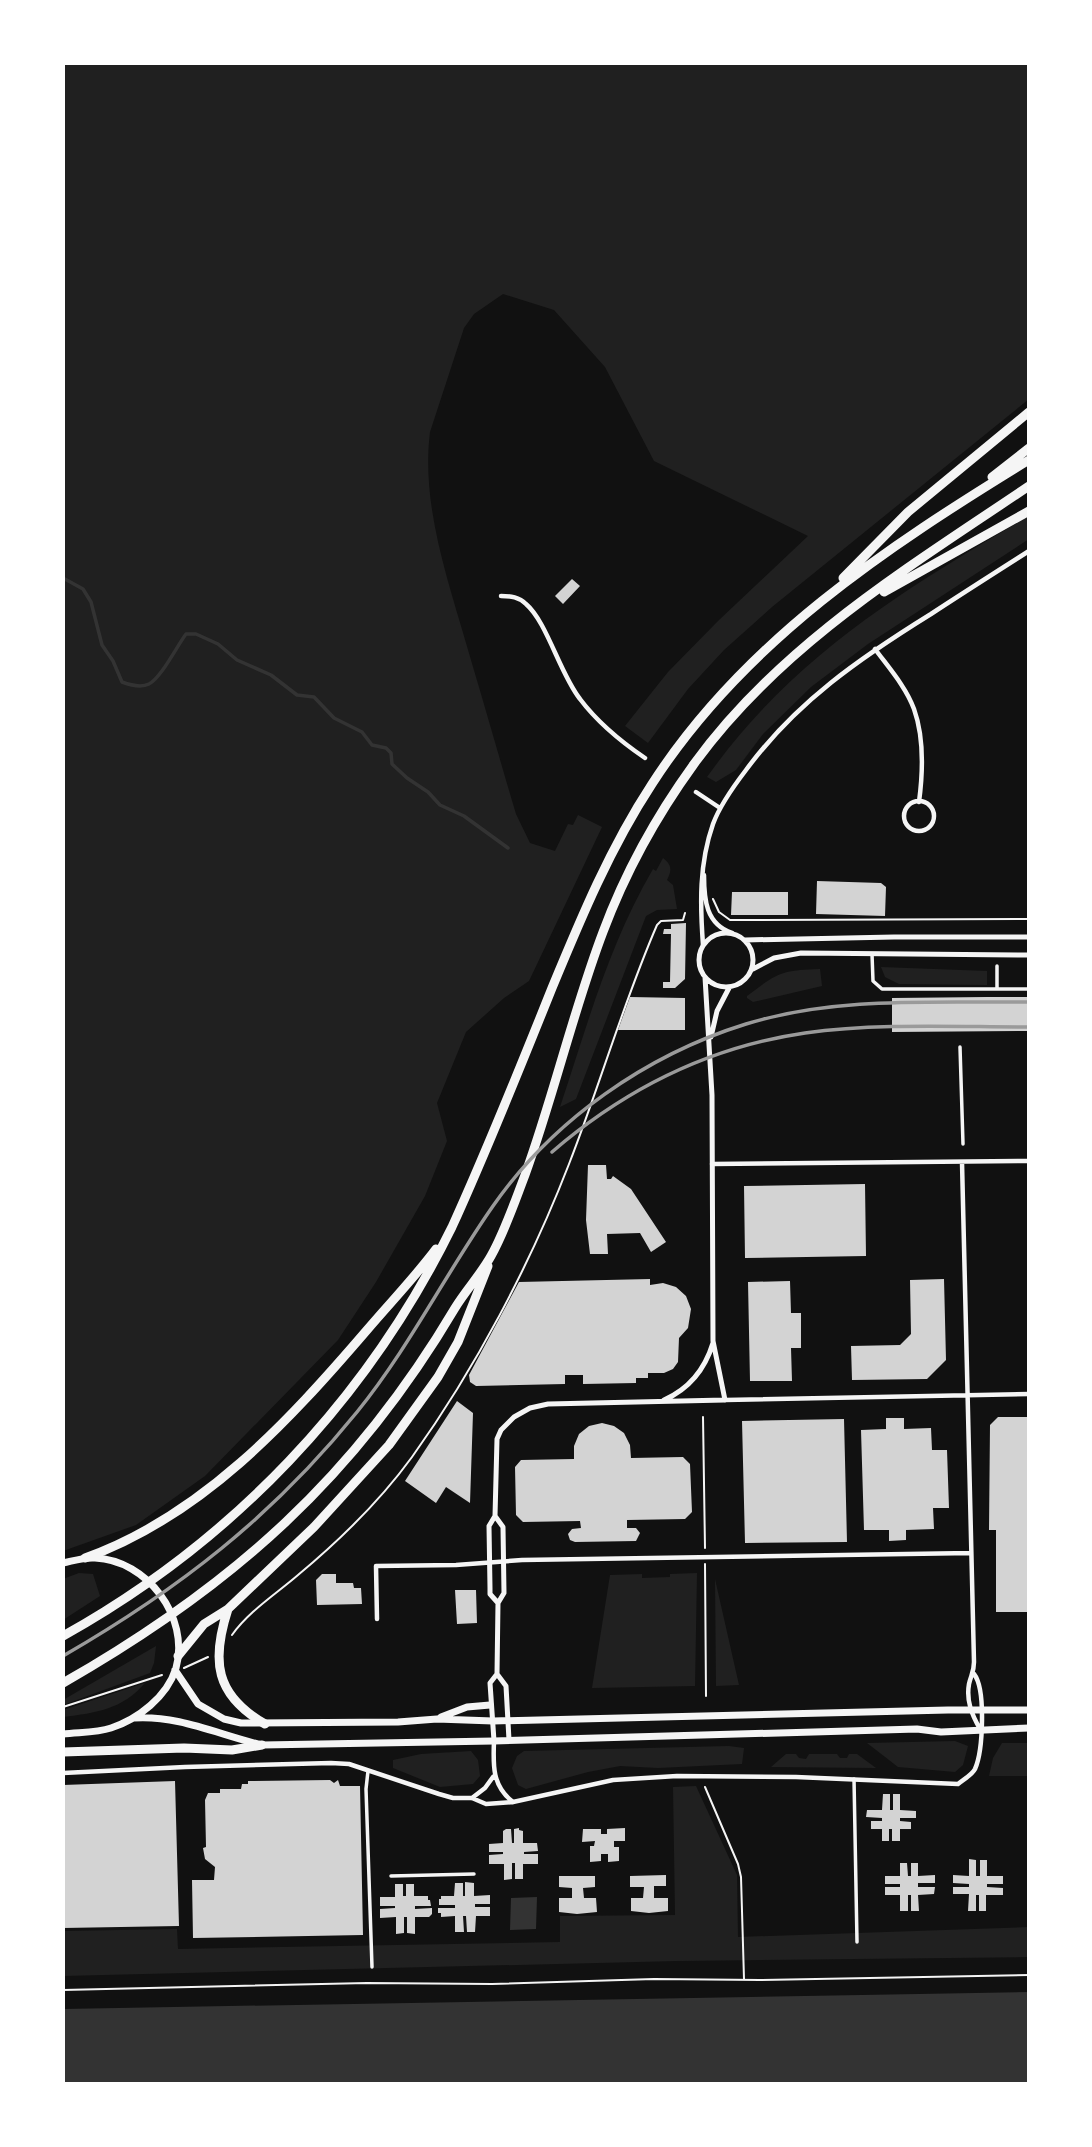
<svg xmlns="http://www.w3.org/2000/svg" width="1092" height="2147" viewBox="0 0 1092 2147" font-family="Mulish,sans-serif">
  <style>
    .green { fill: #202020 }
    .water { fill: #333 }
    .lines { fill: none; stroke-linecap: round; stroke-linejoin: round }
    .stream { stroke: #333; stroke-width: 3.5 }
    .building { fill: #d3d3d3 }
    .path { stroke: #f5f5f5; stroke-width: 2 }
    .pedestrian { stroke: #f5f5f5; stroke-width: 3.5 }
    .minor { stroke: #f5f5f5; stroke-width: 4.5 }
    .tertiary { stroke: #f5f5f5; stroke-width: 5 }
    .primary { stroke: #f5f5f5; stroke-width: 7 }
    .motorway { stroke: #f5f5f5; stroke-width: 9 }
    .rail { stroke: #9a9a9a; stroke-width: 3.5 }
  </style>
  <rect width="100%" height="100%" fill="#111"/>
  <path class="green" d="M63,63H1029V399L772,607L724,650L688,689L648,743L625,726L668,672L718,621L808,536L654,461L605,367L554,310L503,294L474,314L464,328L430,432C421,503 447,577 466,643C483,700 499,757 516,814L530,843L555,851L568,824L573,825L578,815L602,827L529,981L504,998L466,1032L437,1103L447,1141L425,1196L376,1282L338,1340L205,1476L136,1525L63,1551Z
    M1029,516V539L868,644L811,687L763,734L736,770L716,782L707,777C793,656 903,590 1029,516Z
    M663,858C672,865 672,870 667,880L673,885L677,909L657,910L646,916L576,1099L560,1107C587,1026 609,944 653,869L656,871Z
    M881,967L987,971V985L899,984L885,977Z
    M820,969L822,986L753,1002L747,998V996C777,973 782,970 820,969Z
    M79,1573L93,1574L100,1596L63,1620V1579Z
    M697,1573L695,1686L592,1688L610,1575L642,1574V1578L670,1577V1574Z
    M715,1579L739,1685L716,1686Z
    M156,1646L154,1663L150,1673L63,1705V1700Z
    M145,1683C123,1709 96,1713 63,1717V1710Z
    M955,1741L968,1746L963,1765L955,1772L898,1767L867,1743Z
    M1002,1743H1029V1776H989L993,1758Z
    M729,1746L744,1748L742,1764L658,1768L620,1766L588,1772L526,1789L518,1785L512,1768L517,1756L524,1751Z
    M471,1751L478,1760L480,1776L473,1784L440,1787L393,1768V1760L421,1754Z
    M786,1754H796L799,1758L806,1759L809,1754H837L840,1758H847L849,1754H857L876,1768L771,1767Z
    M696,1786L737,1875L738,1937L1029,1927V1957L677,1961L63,1976V1931L177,1929L178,1949L560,1942V1916L675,1915L673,1787Z"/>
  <path class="water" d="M537,1897L536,1929L510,1930L511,1898Z
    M1029,1992V2084H63V2009Z"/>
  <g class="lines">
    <path class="stream" d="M63,578L83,589L91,602L102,645L113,661L122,682C130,685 141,688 149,684C161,678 177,646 186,634H196L218,644L237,660L271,675L297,695L314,697L334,718L362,732L372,745L386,748L391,753L392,764L407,778L428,792L440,805L464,816L508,848"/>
  </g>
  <path class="building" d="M572,579L580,586L563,604L555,596Z
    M817,881L881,883L886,887L885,916L816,914Z
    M732,892H788V915H731Z
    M686,923L685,979L675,988H663V982H670L671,934H663L664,929H671V924Z
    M630,997L685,998V1030H618Z
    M987,997H1029V1031L892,1032V998Z
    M588,1165H606L607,1179H611L613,1176L631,1189L666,1242L651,1252L640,1233L607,1234L608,1254H590L586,1220Z
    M865,1184L866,1256L745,1258L744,1186Z
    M650,1279V1285L663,1283L676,1287L686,1296L691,1309L688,1328L679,1338L678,1362L673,1369L664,1373H648V1378H636V1383L583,1384V1375H565V1384L476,1386L470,1382L469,1375L519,1282Z
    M944,1279L946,1360L927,1379L852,1380L851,1346L900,1345L911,1334L910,1280Z
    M790,1281L791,1313H801V1348H791L792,1381H750L748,1282Z
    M457,1401L473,1413L470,1503L446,1487L436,1503L405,1481Z
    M998,1417H1029V1612H996V1530H989L990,1425Z
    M886,1418H904V1429L931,1428L932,1450H947L949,1508H933L934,1529L906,1530V1540L889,1541V1530H864L861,1430L886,1429Z
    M844,1419L847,1542L745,1543L742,1421Z
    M602,1423L614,1426L624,1433L630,1445L631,1458L683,1457L690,1464L692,1512L685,1519L627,1520V1528H636L640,1533L636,1541L575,1542L570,1540L568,1534L572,1529L581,1528L580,1521L523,1522L516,1515L515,1467L521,1460L574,1459V1446L579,1434L589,1426Z
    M322,1574H336V1583H353L354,1588H361L362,1604L317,1605L316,1580Z
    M455,1590H476L477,1623L457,1624Z
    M330,1780L334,1783L338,1780L340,1786H360L363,1935L193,1938L192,1880H214L215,1867L205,1859L203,1848L206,1847L205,1800L208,1793H220V1789H241L242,1784H248V1781Z
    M175,1781L179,1926L63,1928V1785Z
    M883,1794H890V1810H893V1794H900V1810L916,1811V1818H900V1821L911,1822V1829H900V1841H892V1829H889V1841H882V1829H871V1821H882V1818L866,1817L867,1810H882Z
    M519,1828V1830L523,1831V1843H537L538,1851L524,1852V1854H538V1864H523V1879H515V1863H512V1879L504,1880V1864H489V1855L503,1854V1852H489V1844L503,1843V1831L506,1829H511L512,1843H514V1829Z
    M625,1828V1841H614V1847H619V1861L608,1862V1854H601V1861L590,1862V1846H594L595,1841L582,1842L583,1829H601V1834H607V1829Z
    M969,1859L976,1860V1876H980V1860H987V1876H1003V1884H987V1887L1003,1888V1895H986V1911H979V1895H976V1911H968L969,1894H953V1887H969V1884L953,1883V1875L969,1876Z
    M900,1863H907L908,1876H911V1863H918V1876L935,1875V1883H918V1887H935L934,1894L918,1895L919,1911H911V1895H908V1911H900V1895H885V1887H900V1884H885V1876H900Z
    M666,1875V1886H654V1898H668V1911L649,1913L631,1911V1898H643L644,1887H630V1876Z
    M559,1876H595V1887L583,1888L584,1898H596L597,1912L577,1914L559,1912V1898H572V1888L559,1887Z
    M465,1882L474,1883V1896L490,1895V1904H475V1907H490V1916H476L475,1932H467L466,1916H463L464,1932H455V1916L441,1917V1913H438V1908H455V1905H439V1899H441V1896H454L455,1883H463V1896H465Z
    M395,1884H403V1896H406V1884H414V1896H428V1900H430L431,1906H415V1909L432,1908V1914L429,1917H415V1934L407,1933V1917H404V1933L396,1934V1917L380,1918V1909L395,1908V1906H380V1897H395Z"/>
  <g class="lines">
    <path class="path" d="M713,899L719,912L730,920L1029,919
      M703,1417L705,1548
      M705,1564L706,1696
      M232,1635C249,1611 276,1594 298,1575C340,1540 380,1501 412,1457C475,1369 530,1265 569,1164C600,1085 623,1003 657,925L661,921L683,920L685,913
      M184,1668L208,1657
      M63,1707L162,1675
      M705,1787L738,1864L741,1877L744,1979
      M63,1990L367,1983L492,1984L654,1979L760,1980L1029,1975"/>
    <path class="pedestrian" d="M872,954L873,981L882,989H1029
      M997,989V966
      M960,1047L963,1144
      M368,1771L366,1789L372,1967
      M854,1779L857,1942
      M391,1876L474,1874"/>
    <path class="minor" d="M501,596C511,596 519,597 526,604C547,622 560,674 580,699C598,723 620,741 645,758
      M875,649C889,668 906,687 914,709C924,737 923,772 919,802
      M696,792L720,808
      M904 816a15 15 0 1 1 30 0a15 15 0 1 1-30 0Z
      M704,875C704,900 706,924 732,933
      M703,945C700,904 699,864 713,824C720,805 733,787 746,770C796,702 860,658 931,614C963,593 996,572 1029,551
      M962,1162L974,1662C974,1672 971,1675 969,1684C966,1701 972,1715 980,1729
      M712,1164L1029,1161
      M725,1400L1029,1394
      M377,1619L376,1566L456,1565L522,1560L971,1553
      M494,1741C493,1765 492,1786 513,1802
      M63,1773L185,1767L331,1763L349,1764L439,1794L453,1798H472L486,1804L513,1802L613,1780L677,1776L796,1777L958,1784C964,1779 972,1775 975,1769C983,1751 986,1689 974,1674
      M472,1798L485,1788L493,1777"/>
    <path class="tertiary" d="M699 960a27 27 0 1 1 54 0a27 27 0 1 1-54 0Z
      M745,940L894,937H1029
      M753,969L774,958L801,953L1029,955
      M711,1037L717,1011L729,988
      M664,1400C689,1389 705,1369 713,1343
      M495,1516L503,1527L504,1593L498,1603L497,1674L506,1686L509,1740
      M498,1603L490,1594V1588L489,1526L495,1516L497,1439L501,1430L514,1417L530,1408L548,1404L725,1400L713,1341L712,1095L705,977
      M494,1741L490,1683L497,1674"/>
    <path class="primary" d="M63,1563C73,1561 84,1557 95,1558C147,1560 190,1617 176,1668C167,1697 138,1719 111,1728C96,1733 78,1732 63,1734
      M175,1670L198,1704L224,1719L241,1723L398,1722L437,1719L493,1721L948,1710H1029
      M441,1717L467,1707L490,1705
      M134,1718C179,1715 219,1735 262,1745L494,1741L917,1729L941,1732L1029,1728"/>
    <path class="motorway" d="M992,477L1029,448
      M843,578L908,512L1029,412
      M884,592L1029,511
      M85,1558C202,1516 288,1422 367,1330C390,1303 415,1277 436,1249
      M228,1609C211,1661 215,1695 265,1724
      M63,1636C232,1542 367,1400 452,1227C488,1148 520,1068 552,988C581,918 610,848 652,784C744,641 887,547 1029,460
      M178,1656L204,1624L228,1609L314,1527L389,1445L438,1377L458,1342L488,1266
      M63,1683C233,1586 355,1477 455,1308C466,1290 481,1274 491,1256C505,1231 515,1201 525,1175C554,1095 573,1011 603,932C625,873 657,815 694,764C780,645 909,567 1029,486
      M63,1752L184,1748L232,1750L262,1745"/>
    <path class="rail" d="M552,1152C625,1089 709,1047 805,1033C878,1023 955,1027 1029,1027
      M63,1656C179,1589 272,1517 357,1412C409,1348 446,1273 493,1206C553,1120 646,1055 746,1024C837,996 935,1003 1029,1002"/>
  </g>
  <rect width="1092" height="2147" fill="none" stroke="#ffffff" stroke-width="130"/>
</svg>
